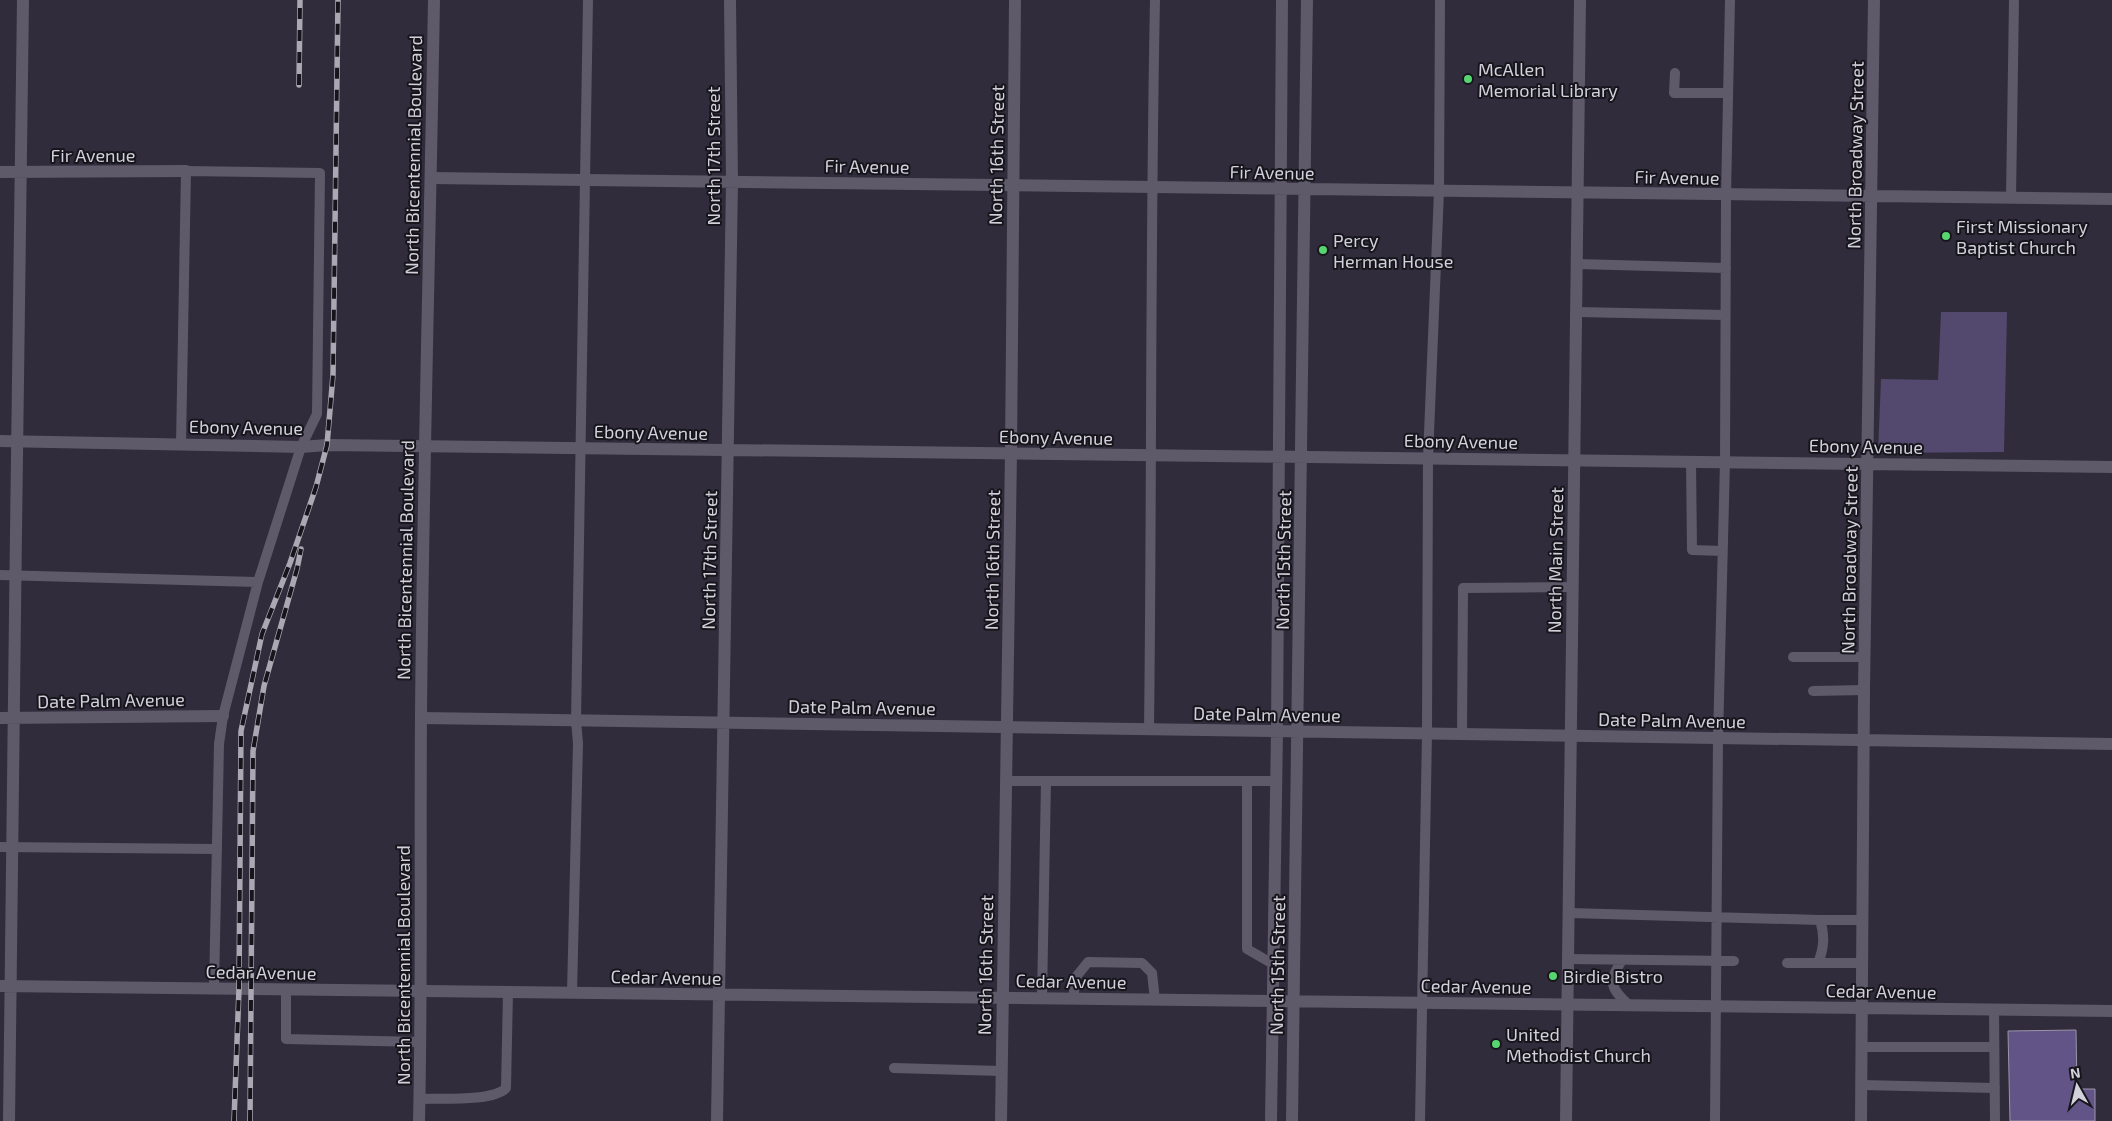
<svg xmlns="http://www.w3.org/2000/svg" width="2112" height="1121" viewBox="0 0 2112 1121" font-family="'Exo 2',sans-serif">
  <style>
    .green { fill: #53486d }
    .building { fill: #635487; stroke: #9a95a7 }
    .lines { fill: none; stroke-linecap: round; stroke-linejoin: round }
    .lane { stroke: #5e5a6a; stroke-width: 10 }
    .street { stroke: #5e5a6a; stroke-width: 12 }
    .secondary { stroke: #5e5a6a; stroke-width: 12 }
    .rail-casing { stroke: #aba8b3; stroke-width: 5.5 }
    .rail { stroke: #17151c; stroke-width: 4; stroke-dasharray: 11; stroke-linecap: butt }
    .poi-dot { fill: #57d570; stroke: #17151c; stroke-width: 2 }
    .labels { text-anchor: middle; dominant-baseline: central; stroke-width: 4; stroke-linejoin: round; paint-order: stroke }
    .poi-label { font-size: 18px; fill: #d2d0da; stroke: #17151c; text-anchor: start }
    .street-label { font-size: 18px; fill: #d2d0da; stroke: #17151c }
  </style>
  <rect width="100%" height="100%" fill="#302c3b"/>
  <path class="green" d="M1941,312H2007L2004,452L1878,453L1881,379L1938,380Z"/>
  <path class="building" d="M2076,1030L2077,1089H2095V1121H2010L2008,1031Z"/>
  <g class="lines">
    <path class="lane" d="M1675,73L1674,93H1728
      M2011,198L2014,0
      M1577,264L1726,268
      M1576,312L1725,315
      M181,444L186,171L320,173L317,414L301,447L258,582L223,716L219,744L214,989
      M1691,461L1692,550L1722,551
      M0,575L258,582
      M1793,657H1865
      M1813,691L1864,690
      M1149,729C1152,486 1150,243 1155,0
      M1462,734L1463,588L1572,587
      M1006,781H1276
      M1247,782V949L1273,964
      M0,847L217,849
      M1570,913L1820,920H1863
      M1568,959L1734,961
      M1622,960C1608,982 1610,988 1629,1005
      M1787,963H1863
      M1818,963C1824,948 1825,936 1820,920
      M286,989V1039L421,1042
      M572,993L578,743L576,721L588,0
      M1042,998L1046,781
      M1073,999L1076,977L1088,962L1142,963L1152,973L1155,1000
      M1994,1010L1995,1121
      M1862,1047H1994
      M894,1068L1001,1071
      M1861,1085L1995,1088
      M419,1099C440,1098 493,1102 506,1088L508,992
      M1420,1121L1427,733L1428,458L1439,191L1440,0
      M1715,1121L1718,738L1725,462L1726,196L1730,0"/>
    <path class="street" d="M0,172L186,171
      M431,178L2112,199
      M0,441L301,447L327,445L2112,467
      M0,718L223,716
      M421,718L2112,744
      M0,986L2112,1011
      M9,1121C16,747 15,374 23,0
      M717,1121L732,182L730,0
      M1271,1121L1277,731L1282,0
      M1292,1121L1307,0
      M1861,1121L1864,690L1874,0"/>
    <path class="secondary" d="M419,1121C422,986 420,851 421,715C423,477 430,238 434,0
      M1001,1121L1011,453L1015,0
      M1566,1121L1580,0"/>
    <g class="rail-casing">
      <path id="rail" d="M299,85L300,0
        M234,1121L239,989L241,731L262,634L290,563L316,487L327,445L333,375L338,0
        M250,1121L253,751L264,686L297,569L301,549"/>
    </g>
    <use href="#rail" class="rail"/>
  </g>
  <g class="poi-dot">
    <circle cx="1468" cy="79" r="5"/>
    <circle cx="1946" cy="236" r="5"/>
    <circle cx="1323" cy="250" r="5"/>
    <circle cx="1553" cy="976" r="5"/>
    <circle cx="1496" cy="1044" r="5"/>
  </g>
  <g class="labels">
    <g class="poi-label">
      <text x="1478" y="69">McAllen<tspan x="1478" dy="21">Memorial Library</tspan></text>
      <text x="1956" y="226">First Missionary<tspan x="1956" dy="21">Baptist Church</tspan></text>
      <text x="1333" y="240">Percy<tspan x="1333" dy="21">Herman House</tspan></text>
      <text x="1563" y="976">Birdie Bistro</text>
      <text x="1506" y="1034">United<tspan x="1506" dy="21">Methodist Church</tspan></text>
    </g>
    <g class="street-label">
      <text x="93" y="155">Fir Avenue</text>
      <text transform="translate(413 155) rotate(-89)">North Bicentennial Boulevard</text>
      <text transform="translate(996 155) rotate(-89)">North 16th Street</text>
      <text transform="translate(1855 155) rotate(-89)">North Broadway Street</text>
      <text transform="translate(713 156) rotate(-90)">North 17th Street</text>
      <text transform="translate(867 166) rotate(1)">Fir Avenue</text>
      <text transform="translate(1272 172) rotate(1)">Fir Avenue</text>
      <text transform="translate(1677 177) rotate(1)">Fir Avenue</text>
      <text transform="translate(246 427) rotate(1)">Ebony Avenue</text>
      <text transform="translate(651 432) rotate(1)">Ebony Avenue</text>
      <text transform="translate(1056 437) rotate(1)">Ebony Avenue</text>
      <text transform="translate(1461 441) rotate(1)">Ebony Avenue</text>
      <text transform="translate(1866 446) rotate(1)">Ebony Avenue</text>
      <text transform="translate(405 560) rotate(-89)">North Bicentennial Boulevard</text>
      <text transform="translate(709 560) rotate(-89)">North 17th Street</text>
      <text transform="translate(992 560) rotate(-89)">North 16th Street</text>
      <text transform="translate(1283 560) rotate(-89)">North 15th Street</text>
      <text transform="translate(1555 560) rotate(-89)">North Main Street</text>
      <text transform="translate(1849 560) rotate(-89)">North Broadway Street</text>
      <text transform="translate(111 700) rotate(-1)">Date Palm Avenue</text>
      <text transform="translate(862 707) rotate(1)">Date Palm Avenue</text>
      <text transform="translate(1267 714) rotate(1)">Date Palm Avenue</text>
      <text transform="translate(1672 720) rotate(1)">Date Palm Avenue</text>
      <text transform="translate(403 965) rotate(-90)">North Bicentennial Boulevard</text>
      <text transform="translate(985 965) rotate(-89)">North 16th Street</text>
      <text transform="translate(1277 965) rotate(-89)">North 15th Street</text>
      <text transform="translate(261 972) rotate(1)">Cedar Avenue</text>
      <text transform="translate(666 977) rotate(1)">Cedar Avenue</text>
      <text transform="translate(1071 981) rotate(1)">Cedar Avenue</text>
      <text transform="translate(1476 986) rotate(1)">Cedar Avenue</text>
      <text transform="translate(1881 991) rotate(1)">Cedar Avenue</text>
    </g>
  </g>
  <g transform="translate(2077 1086) rotate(352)" stroke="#17151c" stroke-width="4" paint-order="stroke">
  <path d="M0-4L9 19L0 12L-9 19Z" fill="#d2d0da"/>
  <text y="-8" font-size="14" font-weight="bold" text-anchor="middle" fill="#d2d0da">N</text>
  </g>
</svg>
